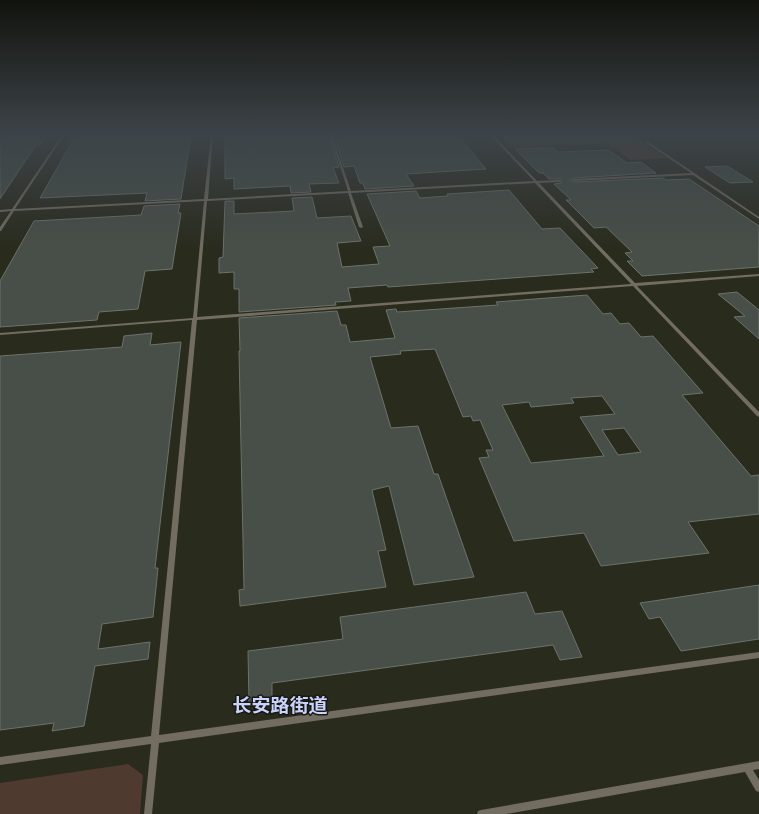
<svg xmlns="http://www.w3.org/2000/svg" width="759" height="814" viewBox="0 0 759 814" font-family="Poppins,'Noto Sans SC',sans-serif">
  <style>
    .built { fill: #292b1d }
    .green { fill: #4f3a2f }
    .building { fill: #484f48; stroke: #6b736b; fill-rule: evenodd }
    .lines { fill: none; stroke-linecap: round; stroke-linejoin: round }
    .lane { fill: #726c61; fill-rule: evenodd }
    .labels { text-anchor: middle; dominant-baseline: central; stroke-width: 3; stroke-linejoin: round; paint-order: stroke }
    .near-district-label { font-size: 19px; font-weight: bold; fill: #cad3fd; stroke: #181911 }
  </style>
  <rect width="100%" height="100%" fill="#21221a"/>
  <path class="built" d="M0,135H759V814H0Z"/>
  <path class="green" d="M499,135H631L667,158L631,160L606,143L512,148Z
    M128,764L143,775L140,814H0V783Z"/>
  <path class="building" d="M30,135H45L40,145H36L0,199V138Z
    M76,135H191L181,199L145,201L147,193L40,198Z
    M225,135H329L339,167L333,168L339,183L309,184L311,192L291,193L290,186L234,189V178L225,179Z
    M334,135H458L486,169L406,174L414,186L365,189L363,183H360L354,166L344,167Z
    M539,148H553L558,152L609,150L627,163L641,162L656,173L573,178L570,180L573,182L663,178L666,180L689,179L759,226V267L642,276L627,261H633L625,253L632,252L606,227L594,228L566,200H571L554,184L561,183V179H549L543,173H539L515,149Z
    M727,166L753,182L730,183L705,167Z
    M509,190L542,229L560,228L598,268L591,269L594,272L388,287L387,285L348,288L351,301L335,302L336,305L239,312V289H234V272L219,273V258L223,257L225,201H234V214L294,211L292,198L312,197L317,218L351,216L361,241L337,243L342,267L379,264L373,247L390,246L367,194L416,191L420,198L448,196L447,194Z
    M180,204L178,213H181L172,269L145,271L138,309L99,312L97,320L0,327V281L34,221L141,215L144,206Z
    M737,292L759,310V339L734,317L745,316L718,294Z
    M587,295L603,314L611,313L620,324L629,323L641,337L653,336L703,393L682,395L751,476L759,475V514L688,522L709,553L601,566L584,533L514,541L479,458L489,457L486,450H493L480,420L473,421L471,416L463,417L435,349L400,351L401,354L370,357L391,428L418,426L434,474H438L474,577L414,585L389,486L372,490L386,550L378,551L386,587L240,606L239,590L244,589L239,351H240L239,318L337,311L341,325H346L350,342L395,338L386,310L396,309L397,312L498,305L496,302ZM602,396L615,414L580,417L604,456L531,463L502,405L529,402L531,407L574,403L571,398ZM624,428L641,452L618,455L602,430Z
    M152,333L150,345L181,342L155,568H158L153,617L102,624L98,649L150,642L148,659L95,666L84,726L52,731L54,723L0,730V356L122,347L124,336Z
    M759,585V639L681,651L660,617L649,619L640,603Z
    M526,592L535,614L562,611L582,657L560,660L553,645L272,683V699L249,703L248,651L343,639L340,617Z"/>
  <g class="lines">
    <path class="lane" d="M62,135H64L15,209L204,199L211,135H213L208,199L348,191L330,135H332L351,191L534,181L490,135H493L537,181L560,180V182H559L539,183L635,283L759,274V276L637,286L759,412V417L757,416L633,286L197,320L159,735L759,652V658L159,743L152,814H144L151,744L0,765V757L151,736L192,320L0,335V333L193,318L204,201L14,211L1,231H0V227L11,211L0,212V210L12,209ZM535,183L631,284L197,317L207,201L348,193L359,227L361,228L363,227L351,193Z
      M647,141L759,217V219L693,175L573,181L572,180L573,179L691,173L646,143Z
      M759,761V769L753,770L759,780V792L756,791L745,772L506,814H477L478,811L481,810Z"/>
  </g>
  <linearGradient id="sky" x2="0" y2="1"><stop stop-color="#12130e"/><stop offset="0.54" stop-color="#3d4449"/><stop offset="1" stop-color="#3d4449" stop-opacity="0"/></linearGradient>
  <rect width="759" height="249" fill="url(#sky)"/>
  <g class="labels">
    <g class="near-district-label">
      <text x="280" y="705">长安路街道</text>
    </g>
  </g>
</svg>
